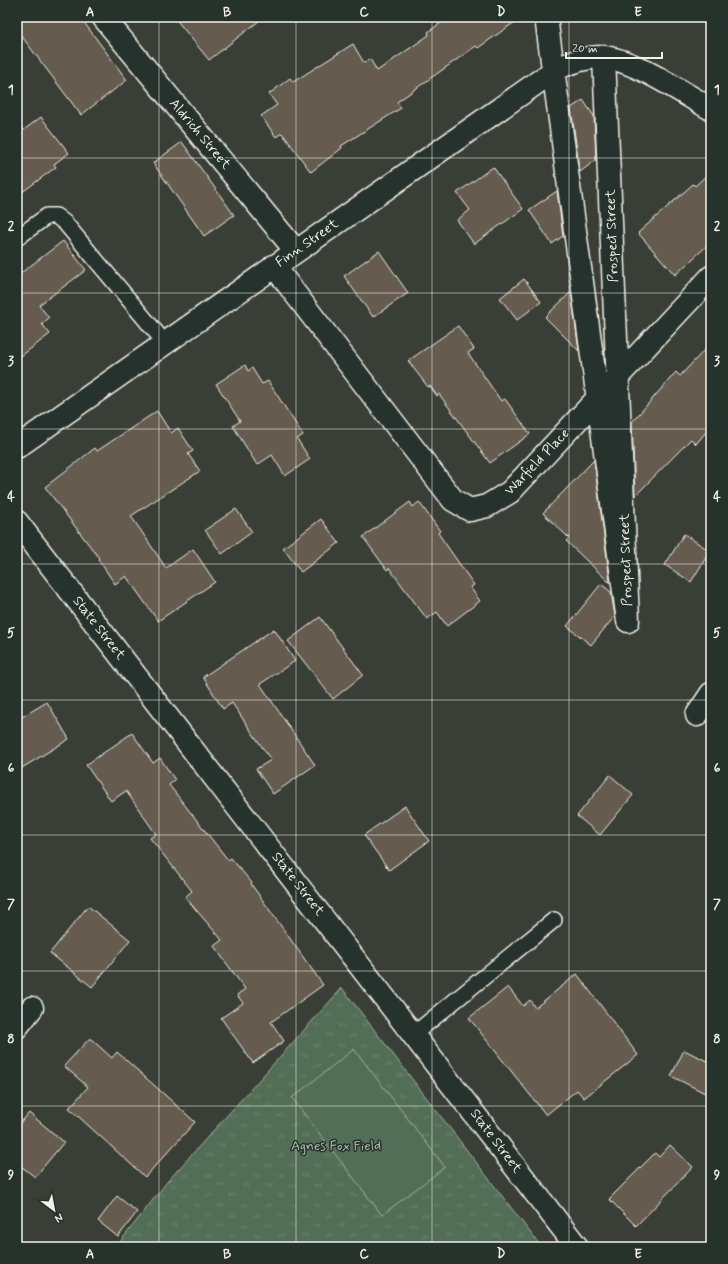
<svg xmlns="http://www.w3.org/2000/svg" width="728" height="1264" viewBox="0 0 728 1264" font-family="Mynerve,sans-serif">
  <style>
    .park { fill: url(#park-tufts); stroke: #a3b09f }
    .pitch { fill: #526e56; stroke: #a3b09f }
    .building { fill: #655c4f; stroke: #f4f1e8 }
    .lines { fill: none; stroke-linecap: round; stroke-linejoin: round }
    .lane-casing { stroke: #f4f1e8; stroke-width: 18 }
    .street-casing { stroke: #f4f1e8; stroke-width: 25 }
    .secondary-casing { stroke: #f4f1e8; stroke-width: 25 }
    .lane { stroke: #26332d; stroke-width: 15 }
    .street { stroke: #26332d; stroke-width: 22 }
    .secondary { stroke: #26332d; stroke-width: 22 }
    .grid { fill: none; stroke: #f4f1e8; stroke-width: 1; stroke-opacity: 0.55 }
    .labels { text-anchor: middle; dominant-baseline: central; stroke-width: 3; stroke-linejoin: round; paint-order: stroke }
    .street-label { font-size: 14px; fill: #f4f1e8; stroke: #26332d }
    .park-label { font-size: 14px; fill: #b3bdae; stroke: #26332d }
    .neatline { fill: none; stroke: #f4f1e8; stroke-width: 1.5 }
    .grid-label { font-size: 13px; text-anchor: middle; font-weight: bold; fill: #f4f1e8 }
  </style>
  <defs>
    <pattern id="park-tufts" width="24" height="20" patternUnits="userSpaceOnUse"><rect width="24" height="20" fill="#526e56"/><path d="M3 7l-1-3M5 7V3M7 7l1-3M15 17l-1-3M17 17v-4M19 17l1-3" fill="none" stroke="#6c836e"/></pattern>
  </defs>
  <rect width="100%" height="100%" fill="#393f37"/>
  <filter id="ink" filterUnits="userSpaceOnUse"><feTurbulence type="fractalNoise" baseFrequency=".025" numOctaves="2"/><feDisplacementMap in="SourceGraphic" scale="8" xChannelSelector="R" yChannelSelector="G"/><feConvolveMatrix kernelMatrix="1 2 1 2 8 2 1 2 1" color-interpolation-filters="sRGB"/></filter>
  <g filter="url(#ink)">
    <path class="park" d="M342,988L539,1244L536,1247H116L167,1182Z"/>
    <path class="pitch" d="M354,1049L445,1167L382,1215L292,1098Z"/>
    <path class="building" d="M17,17H80L127,80L81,115L17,30Z
      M174,17H264L209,60Z
      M449,17H522L478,48L476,46L397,102L401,108L341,146L342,148L311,172L282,133L276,137L261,116L277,105L269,94L290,78L293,82L353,44L364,63L370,59L377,71L429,35L428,32Z
      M583,100L594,116L596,160L580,172L571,108Z
      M41,117L69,153L54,164L56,167L17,196V135Z
      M182,142L234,215L204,236L153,163Z
      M493,167L523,209L474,244L457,220L470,210L457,193Z
      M711,171V242L675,275L638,233L693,184L695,186Z
      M557,191L563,236L552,244L529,210Z
      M63,241L86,270L39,305L49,318L42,324L50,334L17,359V276Z
      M379,251L408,293L373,317L344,276Z
      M524,279L541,302L517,320L500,298Z
      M571,292L579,351L545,317Z
      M458,326L474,349L468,353L501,401L505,399L530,434L490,463L439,394L437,396L430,386L428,387L408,361Z
      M711,343V426L696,444L691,439L635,496L632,422L676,372L680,376Z
      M245,365L248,371L252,368L262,384L268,381L303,435L297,439L310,459L285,476L272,455L257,465L233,426L240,421L216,384Z
      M157,411L171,433L178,428L193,451L188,454L200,471L131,516L166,568L193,549L215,582L158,621L126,576L115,584L98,559L99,558L45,487L95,448L97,451Z
      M594,460L610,581L609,582L566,541L569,538L543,513Z
      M410,502L413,507L419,502L440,531L438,533L474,585L470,587L480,601L447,626L437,612L427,619L389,568L387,570L363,537Z
      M236,509L252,532L222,554L205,530Z
      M321,519L339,543L301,572L283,548Z
      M684,534L710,551L691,582L665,565Z
      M601,584L611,592L615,616L591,645L567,626Z
      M320,617L363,675L333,699L288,641Z
      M274,629L295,661L260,684L315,765L273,794L256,769L271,760L232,703L223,709L203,677Z
      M47,702L69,739L17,771V720Z
      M132,733L153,763L160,758L175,780L169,785L228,860L231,858L252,883L251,884L323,985L271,1022L284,1041L253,1063L221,1018L243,1003L237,995L245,989L214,946L222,940L185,897L192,891L150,838L156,834L126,791L111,801L86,765Z
      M610,775L633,795L600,835L577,816Z
      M405,806L429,841L389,870L364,835Z
      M88,906L130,940L92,987L50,953Z
      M577,974L638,1055L584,1098L577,1090L546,1115L469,1018L508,987L523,1006L530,1000L535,1008Z
      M90,1038L112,1058L117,1052L195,1122L145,1177L69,1108L88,1087L64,1066Z
      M684,1050L711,1063V1096L671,1076Z
      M29,1113L64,1142L35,1177L17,1163V1127Z
      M670,1145L693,1167L636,1226L609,1199L655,1153L659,1157Z
      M117,1196L137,1212L118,1237L98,1221Z"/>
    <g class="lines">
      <g class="lane-casing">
        <path id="lane" d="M17,238L47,216H56L65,223L165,343
          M414,1034L554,920"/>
      </g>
      <g class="street-casing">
        <path id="street" d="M103,17L296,251
          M546,17L628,621L604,57
          M274,266L453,500L470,510L487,506L510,492L711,277
          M17,522L577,1247
          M697,715L711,694
          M17,1027L32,1008"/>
      </g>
      <g class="secondary-casing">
        <path id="secondary" d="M17,447L558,68C573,62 586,57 602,57C632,58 684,94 711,109"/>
      </g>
      <use href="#lane" class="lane"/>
      <use href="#street" class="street"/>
      <use href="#secondary" class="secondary"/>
    </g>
  </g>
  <path class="grid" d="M159,17V1247M296,17V1247M432,17V1247M569,17V1247M17,158H711M17,293H711M17,429H711M17,564H711M17,700H711M17,835H711M17,971H711M17,1106H711"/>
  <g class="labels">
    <g class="street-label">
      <text transform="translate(200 134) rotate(50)">Aldrich Street</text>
      <text transform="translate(612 236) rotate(-92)">Prospect Street</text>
      <text transform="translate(307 243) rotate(-35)">Finn Street</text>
      <text transform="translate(537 462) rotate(-46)">Warfield Place</text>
      <text transform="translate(626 560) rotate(-92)">Prospect Street</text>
      <text transform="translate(99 628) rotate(52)">State Street</text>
      <text transform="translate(298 884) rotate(52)">State Street</text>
      <text transform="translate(496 1141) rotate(53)">State Street</text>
    </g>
    <g class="park-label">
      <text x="336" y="1146">Agnes Fox Field</text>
    </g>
  </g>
  <rect width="728" height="1264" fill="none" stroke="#26332d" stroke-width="44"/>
  <g transform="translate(54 1210) rotate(148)" stroke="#26332d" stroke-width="3" paint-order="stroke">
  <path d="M0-3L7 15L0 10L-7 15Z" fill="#f4f1e8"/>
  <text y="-6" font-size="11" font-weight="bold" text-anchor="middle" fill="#f4f1e8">N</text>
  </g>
  <path d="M566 52v6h96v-6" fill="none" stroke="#f4f1e8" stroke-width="2"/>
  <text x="572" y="52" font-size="12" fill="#f4f1e8" stroke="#26332d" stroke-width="3" paint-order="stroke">20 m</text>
  <rect x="22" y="22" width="684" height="1220" class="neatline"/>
  <g class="grid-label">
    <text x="90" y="16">A</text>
    <text x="227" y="16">B</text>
    <text x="364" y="16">C</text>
    <text x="501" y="16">D</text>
    <text x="638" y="16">E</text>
    <text x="11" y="94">1</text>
    <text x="717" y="94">1</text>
    <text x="11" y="230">2</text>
    <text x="717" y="230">2</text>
    <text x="11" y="365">3</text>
    <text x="717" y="365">3</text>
    <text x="11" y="501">4</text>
    <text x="717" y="501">4</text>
    <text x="11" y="637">5</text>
    <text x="717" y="637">5</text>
    <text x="11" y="772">6</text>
    <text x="717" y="772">6</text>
    <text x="11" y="908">7</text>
    <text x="717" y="908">7</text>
    <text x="11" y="1043">8</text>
    <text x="717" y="1043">8</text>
    <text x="11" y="1179">9</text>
    <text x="717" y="1179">9</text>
    <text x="90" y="1258">A</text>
    <text x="227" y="1258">B</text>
    <text x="364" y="1258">C</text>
    <text x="501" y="1258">D</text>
    <text x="638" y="1258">E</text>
  </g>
</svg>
